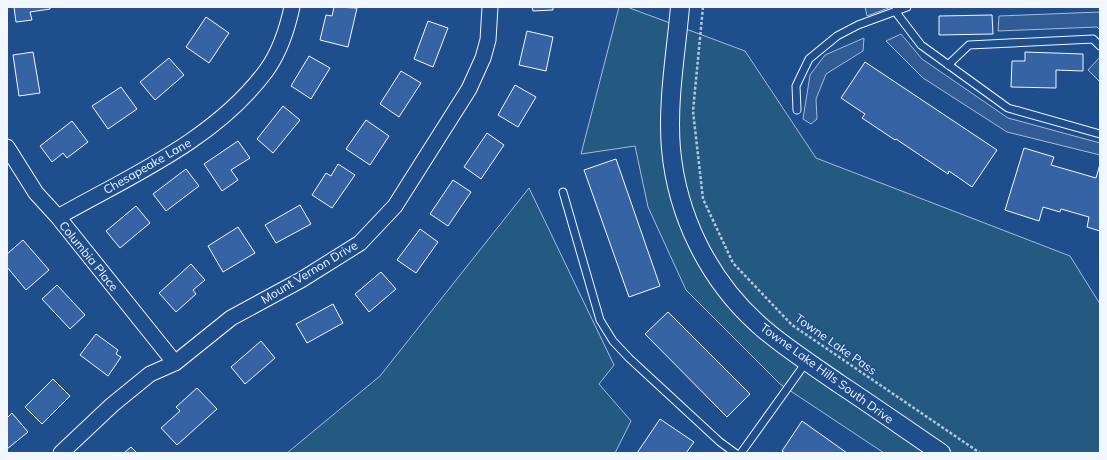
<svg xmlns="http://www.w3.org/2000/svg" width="1107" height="460" viewBox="0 0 1107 460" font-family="Mulish,sans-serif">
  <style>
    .green { fill: #245a82; stroke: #a8bbd7 }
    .parking { fill: #305b95; stroke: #a8bbd7 }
    .building { fill: #3563a3; stroke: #f2f6ff }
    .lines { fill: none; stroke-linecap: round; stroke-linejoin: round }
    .service-casing { stroke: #f2f6ff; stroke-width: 9 }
    .minor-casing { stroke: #f2f6ff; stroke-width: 17 }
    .tertiary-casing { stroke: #f2f6ff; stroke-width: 20 }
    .path { stroke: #b3c4dc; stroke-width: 2.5; stroke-dasharray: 3 2; stroke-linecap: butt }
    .service { stroke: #1f4e8c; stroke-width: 7 }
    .minor { stroke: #1f4e8c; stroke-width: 15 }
    .tertiary { stroke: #1f4e8c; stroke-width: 18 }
    .labels { text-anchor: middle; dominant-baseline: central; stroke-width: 3; stroke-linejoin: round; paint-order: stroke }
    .street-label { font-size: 12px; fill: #f2f6ff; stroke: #1f4e8c }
  </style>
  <rect width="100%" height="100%" fill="#1f4e8c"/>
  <path class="green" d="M619,7H627L745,51L816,158L1070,256L1100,304V453H884L780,384L686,290L648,207L635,146L581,154Z
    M529,188L614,365L599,384L631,421L615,453H287L380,376Z"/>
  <path class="parking" d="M865,7H891L867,16Z
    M1100,12V30L1097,27L998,31L999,16Z
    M901,34L922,59L1008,118L1100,143V155L1007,132L923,78L886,41Z
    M864,38L863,51L826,74L816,99L817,119L811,124L803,119L810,75L825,55Z
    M1100,57V82L1088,70Z"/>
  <path class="building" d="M14,7H50V9L30,12L32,20L16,22Z
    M334,7L357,8L348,47L320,40L326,15L332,16Z
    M532,7H553V10L533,11Z
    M992,15L993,34L939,35V16Z
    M206,17L229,33L209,63L186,47Z
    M428,21L448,28L433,67L414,59Z
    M527,31L553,37L546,71L519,65Z
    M33,52L40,93L19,96L13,55Z
    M1025,52L1083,54V71L1056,70V88L1011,87L1012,61H1025Z
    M309,56L330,68L311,99L291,86Z
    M169,58L184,75L155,100L140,82Z
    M865,62L997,150L972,187L949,171L948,174L896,139L895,140L862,118L865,114L841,98Z
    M401,71L421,83L399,117L380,104Z
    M515,85L536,97L518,127L498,115Z
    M121,87L137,109L108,129L92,106Z
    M283,106L300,120L273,153L257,139Z
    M366,120L389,136L370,165L346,149Z
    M72,121L88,142L67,158L63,153L52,162L40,146Z
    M487,133L504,145L481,179L464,167Z
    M238,141L250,158L231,170L238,180L222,191L204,164Z
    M1024,148L1054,157L1051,165L1096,178L1100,164V231L1087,227L1089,217L1061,209L1060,212L1043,207L1039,221L1005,210Z
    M616,159L660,286L629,297L584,170Z
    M338,164L355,175L332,208L312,195L326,173L331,176Z
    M186,169L199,186L166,211L153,194Z
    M453,180L471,192L448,226L430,214Z
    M300,205L311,224L276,243L265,225Z
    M136,206L150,223L120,248L106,231Z
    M238,227L255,253L223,272L208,246Z
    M420,229L438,242L416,273L397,260Z
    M23,240L49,270L26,290L7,267V254Z
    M191,264L205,280L193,290L196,294L176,312L159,293Z
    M381,272L396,289L369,312L355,294Z
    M57,285L85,315L70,329L42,299Z
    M333,304L343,323L307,343L296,324Z
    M668,312L750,394L727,417L645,334Z
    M96,334L118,350L116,354L121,357L108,376L80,355Z
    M261,341L275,358L245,384L231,367Z
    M53,379L70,396L42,424L25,407Z
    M197,388L217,409L177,445L161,428L180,411L176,407Z
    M12,413L28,432L7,449V418Z
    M660,419L694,442L686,453H637Z
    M802,421L847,453H785L782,451Z
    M131,447L137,453H124Z"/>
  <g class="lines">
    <g class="service-casing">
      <path id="service" d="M895,11L921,45L1008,108L1100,134
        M948,65L969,45L1093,39L1100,46
        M797,110L796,86L809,59L837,36L858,25L907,7
        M563,192L600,320L613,341L629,358L720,442L735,453
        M741,453L807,361"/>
    </g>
    <g class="minor-casing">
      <path id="minor" d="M7,147L36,193L58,217L175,363
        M58,217C130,176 215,140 266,71C280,52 287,30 292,7
        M61,453L112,405L150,374L175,363L231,318L301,280L360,243L395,206L469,89L483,58L488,40L490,7"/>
    </g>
    <g class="tertiary-casing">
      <path id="tertiary" d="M680,7C676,53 667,102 671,149C677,215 708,279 758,324C782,346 811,364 838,383C873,406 907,430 941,453"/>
    </g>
    <path class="path" d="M703,7L693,111L703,199L733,263L792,325L980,453"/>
    <use href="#service" class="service"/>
    <use href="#minor" class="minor"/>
    <use href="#tertiary" class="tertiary"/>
  </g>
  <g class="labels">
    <g class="street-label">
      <text transform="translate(147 166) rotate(-30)">Chesapeake Lane</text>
      <text transform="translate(89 256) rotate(51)">Columbia Place</text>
      <text transform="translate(309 272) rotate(-31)">Mount Vernon Drive</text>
      <text transform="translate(836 344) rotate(35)">Towne Lake Pass</text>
      <text transform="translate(827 373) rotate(36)">Towne Lake Hills South Drive</text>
    </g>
  </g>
  <rect width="1107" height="460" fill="none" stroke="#f2f6ff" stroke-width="16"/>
</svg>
